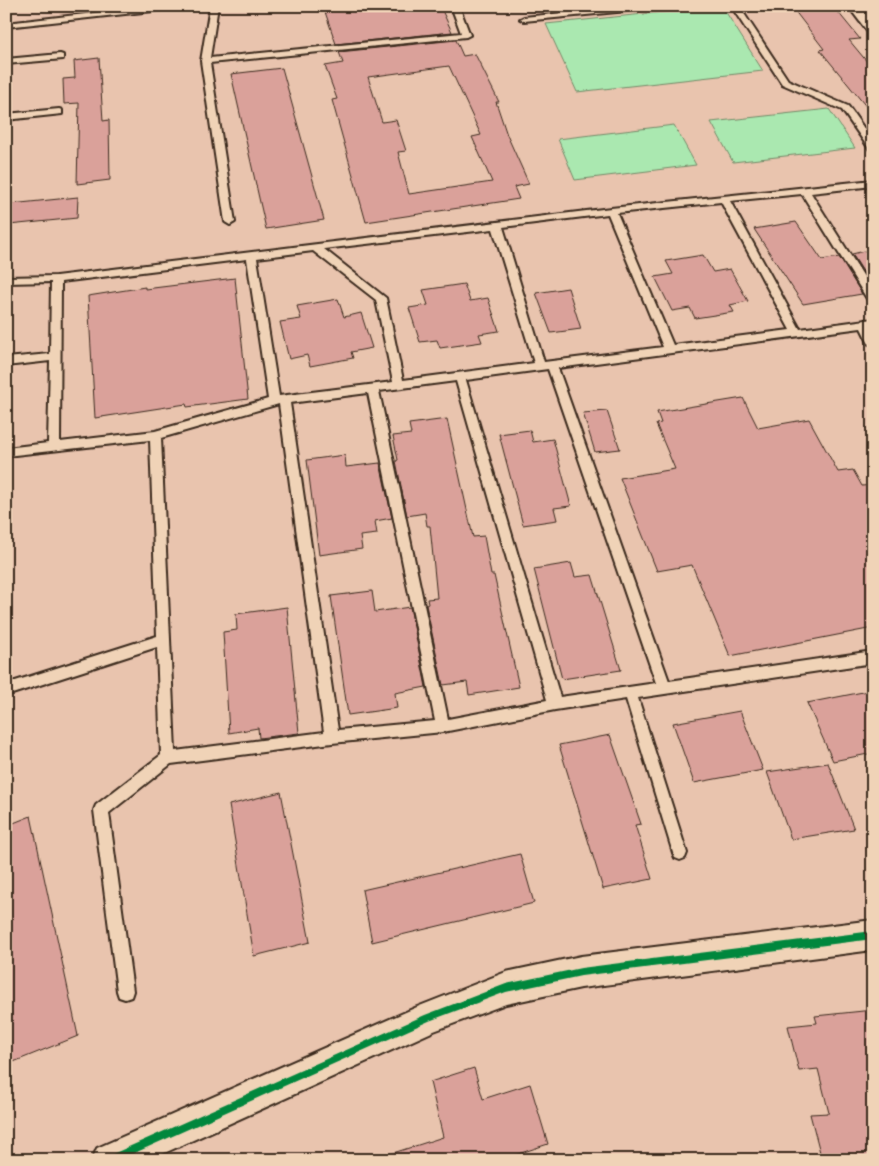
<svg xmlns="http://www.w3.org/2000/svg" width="879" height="1166" viewBox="0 0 879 1166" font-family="'Patrick Hand',sans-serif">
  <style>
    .green { fill: #aae8b0; stroke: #728967 }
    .building { fill: #daa19a; stroke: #3b2a1e; fill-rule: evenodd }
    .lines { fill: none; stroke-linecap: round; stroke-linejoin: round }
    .service-casing { stroke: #3b2a1e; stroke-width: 4 }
    .minor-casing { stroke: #3b2a1e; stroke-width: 4 }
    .service { fill: #f0d3b7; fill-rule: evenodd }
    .minor { fill: #f0d3b7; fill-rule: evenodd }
    .cycleway-casing { stroke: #f0d3b7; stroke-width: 3 }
    .cycleway { fill: #00873e; fill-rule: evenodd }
  </style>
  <rect width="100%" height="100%" fill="#e9c4ae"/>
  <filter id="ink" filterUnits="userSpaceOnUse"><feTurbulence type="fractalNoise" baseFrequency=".02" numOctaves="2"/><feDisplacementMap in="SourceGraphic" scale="10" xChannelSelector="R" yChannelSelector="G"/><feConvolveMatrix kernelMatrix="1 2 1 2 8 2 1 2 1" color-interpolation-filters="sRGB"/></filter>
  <g filter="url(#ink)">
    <path class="green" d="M722,6L763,71L577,92L546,24Z
      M829,109L855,148L733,162L711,122Z
      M674,125L696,165L575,180L558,139Z"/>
    <path class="building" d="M323,6H440L452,32L336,44Z
      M791,6H833L860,39L849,40L873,69V115L820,50L824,49Z
      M456,40L463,56L475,54L499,102H496L507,135L529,184L514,187L519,199L366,222L332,100L337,99L325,66L343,63L339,52ZM449,66L481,135L472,137L492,182L409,194L398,152L406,151L396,120L382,122L368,77Z
      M99,58L103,121L109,120L110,180L77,184L79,103L64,104L63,79L75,78L74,61Z
      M282,68L324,220L266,229L231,74Z
      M78,197L77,218L9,225L11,204Z
      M796,222L822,260L839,257L862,294L803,304L754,229Z
      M873,249V287L852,254Z
      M703,255L713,272L730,269L748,301L730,305L734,312L695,318L690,308L672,311L655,277L673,274L666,261Z
      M235,278L248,399L187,407L186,404L95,418L88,296L145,287V289Z
      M464,284L470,301L488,298L499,331L479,334L482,342L440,348L437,340L420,342L409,308L428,305L423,290Z
      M568,288L581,329L551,333L536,293Z
      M338,299L344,317L361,313L372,348L351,352L353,358L310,366L307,355L289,359L280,322L301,319L297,306Z
      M743,398L758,428L809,419L838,472L853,470L862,486L873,485V628L730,656L692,565L657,571L620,478L675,469L656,424L661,423L657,412Z
      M607,411L620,449L595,452L583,413Z
      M447,419L473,537L484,536L491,575H494L519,687L469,695L467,682L443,685L426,605L428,604L427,599L437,598L430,526H427L425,513L407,516L396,461L398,460L393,436L411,434L409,424Z
      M530,430L533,442L553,439L571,506L554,508L557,520L523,525L499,434Z
      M345,455L346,467L380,463L392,518L375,521L377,534L360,536L362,549L319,555L307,460Z
      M571,563L575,577L592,575L621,670L562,679L534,569Z
      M372,591L375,612L410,607L426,687L395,693L397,708L348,715L331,596Z
      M287,607L299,733L259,738L258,728L229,733L223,632L237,630L236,614Z
      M873,690V753L833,761L807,703Z
      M740,711L763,770L694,783L673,723Z
      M610,735L641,824L635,825L652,879L603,889L559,745Z
      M828,763L854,829L791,839L767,772Z
      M281,792L310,942L254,956L229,805Z
      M31,816L78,1036L6,1065V826Z
      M520,854L534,903L372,942L362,890Z
      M873,1010V1160H822L810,1114L829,1113L818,1069L799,1071L788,1026L817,1023L815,1016Z
      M474,1068L483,1099L530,1084L548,1144L500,1160H388L387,1155L443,1137L430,1082Z"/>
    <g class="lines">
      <g class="service-casing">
        <path id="service" d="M156,6H184L180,8L6,27V23Z
          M210,6H218L210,58L461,33L451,6H459L470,35L466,37L210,63L235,222L230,225L225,222L201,61Z
          M631,6H662L658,8L524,21L520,19L524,17Z
          M731,6H739L788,80L848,106L873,141V151L870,150L842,110L782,84Z
          M60,54L63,55V59L6,64V59Z
          M59,109L62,110V114L6,120V114Z
          M873,180V186L811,193L873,291V303L869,302L802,194L730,201L800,329L873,319V327H871L873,331V345L869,344L861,328L558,368L669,681L873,651V663L638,698L687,853L685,858L680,860L675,858L673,853L626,699L555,710L443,732L332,743L171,764L109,813L133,991L131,997L125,999L119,997L117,991L94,810L96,805L161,755L157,647L6,696V684L157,636L150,440L6,456V448L48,443L50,361L6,366V358L50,354L51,282L6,283V277L56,276L611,208ZM721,202L790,330L673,345L617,213ZM608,214L663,347L544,362L503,227ZM493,229L534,363L403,380L386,298L324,249ZM313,251L376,300L393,382L279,396L257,258ZM247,259L268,399L155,431L60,442L61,282ZM548,369L656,683L560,697L466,380ZM456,381L547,700L448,719L379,391ZM368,393L435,721L338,730L290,403ZM279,404L324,732L175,751L161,438Z"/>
      </g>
      <g class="minor-casing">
        <path id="minor" d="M848,6H864L873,17V33L867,31Z
          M873,920V950L581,988L506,1004L434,1031L149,1160H92L97,1148L417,1007L506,972L581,956Z"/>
      </g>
      <use href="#service" class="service"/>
      <use href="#minor" class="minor"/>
      <g class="cycleway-casing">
        <path id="cycleway" d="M873,931V939L581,976L506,992L429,1021L119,1160H105L106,1157L425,1015L506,984L581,968Z"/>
      </g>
      <use href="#cycleway" class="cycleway"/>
    </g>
  </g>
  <rect width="879" height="1166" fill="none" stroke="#f0d3b7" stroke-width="25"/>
  <rect x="12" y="12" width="854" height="1141" fill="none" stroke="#3b2a1e" stroke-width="2" filter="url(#ink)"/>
</svg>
